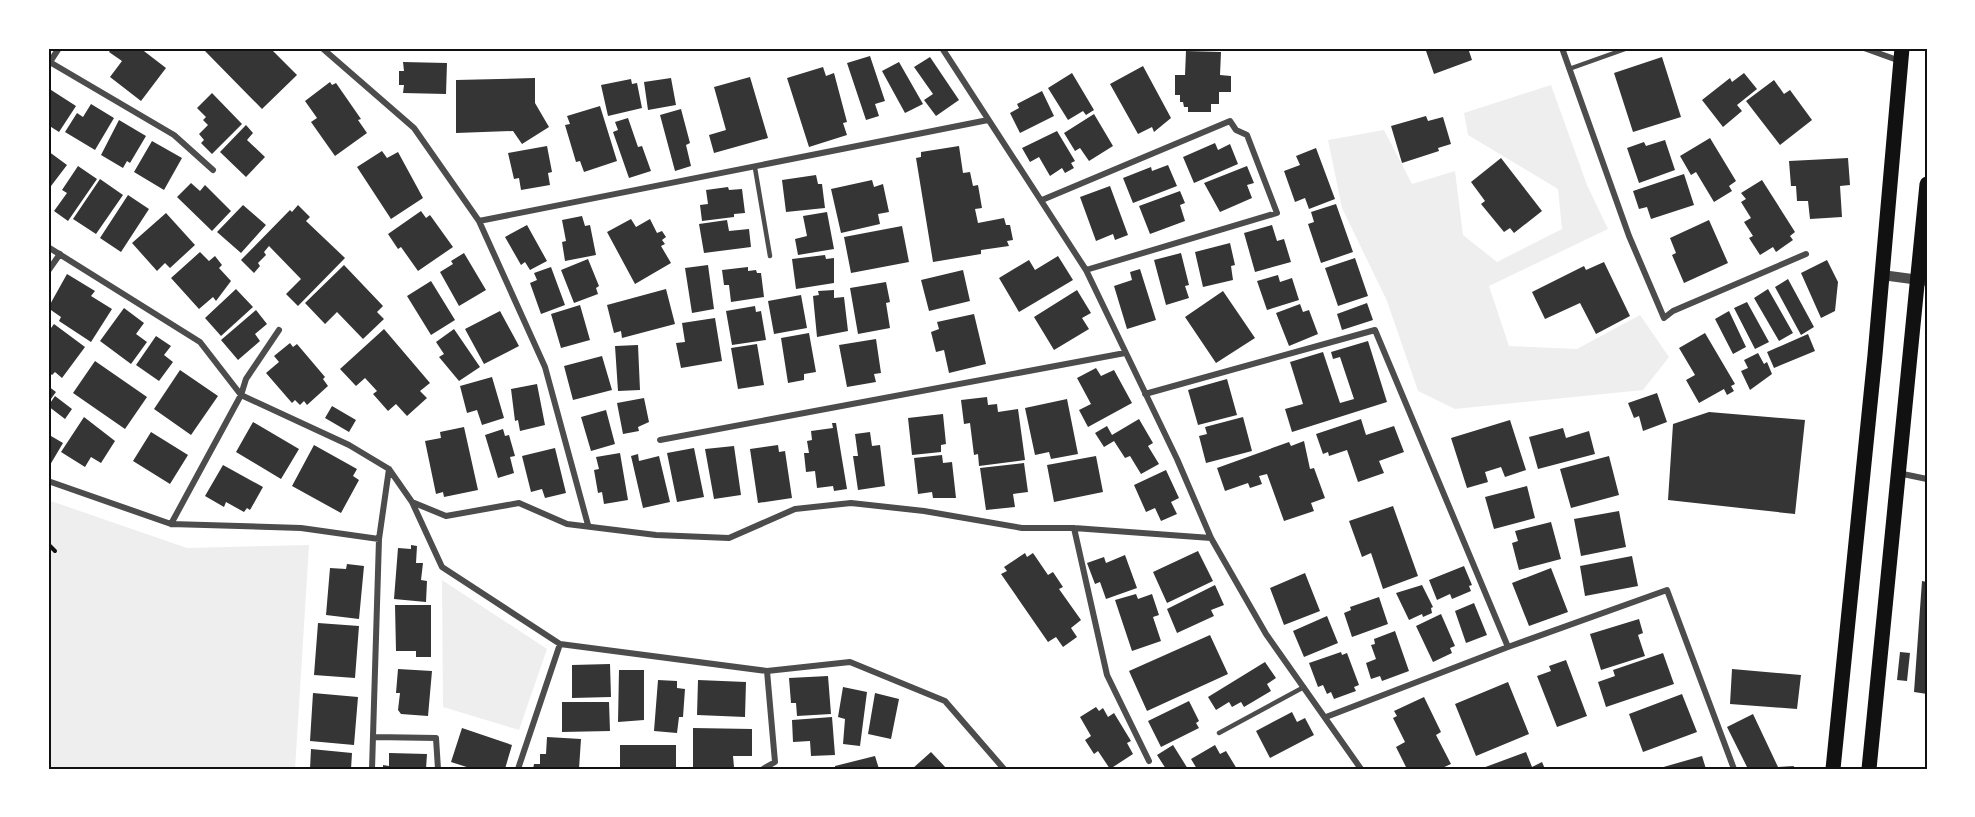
<svg xmlns="http://www.w3.org/2000/svg" width="1975" height="817" viewBox="0 0 1975 817" font-family="'DM Sans',sans-serif">
  <style>
    .green { fill: #eee }
    .building { fill: #353535 }
    .lines { fill: none; stroke-linecap: round; stroke-linejoin: round }
    .path { stroke: #111; stroke-width: 4 }
    .service { stroke: #4c4c4c; stroke-width: 4.5 }
    .minor { stroke: #4c4c4c; stroke-width: 6 }
    .tertiary { stroke: #4c4c4c; stroke-width: 10 }
    .primary { stroke: #111; stroke-width: 15 }
    .neatline { fill: none; stroke: #111; stroke-width: 2 }
  </style>
  <rect width="100%" height="100%" fill="#fff"/>
  <path class="green" d="M1551,85L1587,185L1608,229L1489,286L1509,346L1577,349L1640,315L1669,357L1643,390L1455,409L1418,391L1387,301L1342,208L1328,140L1384,130L1412,184L1455,171L1463,235L1497,262L1562,229L1558,189L1468,135L1464,113Z
    M48,500L187,548L309,545L295,769H48Z
    M442,580L547,649L519,730L443,707Z"/>
  <path class="building" d="M112,48H140L166,68L141,101L110,77L122,61L109,52Z
    M208,48H270L297,75L262,109L205,51Z
    M1425,48H1468L1472,60L1434,74Z
    M1186,51L1221,52L1220,75L1231,76V92H1219V104H1211V112H1188V107H1184L1183,102H1180V95H1175V75H1185Z
    M870,56L885,101L875,104L879,116L866,120L847,63Z
    M930,57L959,100L936,116L924,100L933,94L914,67Z
    M1662,57L1681,117L1633,132L1614,73Z
    M403,62L447,63L446,94L403,93L404,85H399V71H404Z
    M899,62L923,104L905,113L882,71Z
    M1143,66L1171,118L1154,132L1152,127L1138,134L1110,84Z
    M823,67L826,76L834,73L847,122L843,123L847,135L809,147L787,78Z
    M1072,73L1094,110L1086,115L1083,111L1068,120L1048,88Z
    M1744,73L1757,89L1737,105L1742,111L1723,127L1702,100L1730,78L1732,82Z
    M750,77L768,138L714,153L709,135L726,130L714,87Z
    M535,78V103L549,127L522,144L513,131L456,133V80Z
    M671,78L676,105L648,110L644,82Z
    M631,79L632,84L637,83L642,108L608,116L601,85Z
    M1774,80L1784,94L1790,90L1812,120L1780,145L1746,101Z
    M330,82L332,85L336,83L361,119L358,120L367,133L335,156L311,122L317,118L305,101Z
    M48,88L76,106L59,132L48,125Z
    M1042,91L1054,116L1020,133L1010,113L1019,108L1017,104Z
    M212,93L242,124L212,154L201,143L204,140L199,134L208,125L203,120L206,117L197,108Z
    M91,104L114,118L95,150L65,132L77,113L83,117Z
    M600,106L617,161L584,172L580,161L576,162L565,125L570,124L567,116Z
    M681,109L690,143L686,145L691,166L675,171L660,115Z
    M1094,114L1113,146L1089,161L1080,148L1075,151L1064,133Z
    M1426,116L1428,121L1443,117L1451,144L1438,148L1439,151L1402,163L1391,126Z
    M628,118L638,147L642,146L651,171L629,178L613,132L618,130L615,122Z
    M119,120L146,136L130,163L127,161L123,168L101,155Z
    M246,125L253,133L247,140L265,157L246,177L220,152Z
    M1057,131L1075,161L1071,163L1074,168L1065,173L1062,168L1050,176L1039,157L1030,162L1022,148Z
    M1710,138L1736,181L1729,186L1732,191L1714,202L1696,172L1691,175L1680,156Z
    M1665,140L1675,170L1639,183L1627,148L1644,142L1646,146Z
    M152,141L182,158L164,190L134,172Z
    M1215,143L1218,150L1230,144L1238,164L1194,183L1183,157Z
    M547,146L552,172L548,173L550,185L521,190L519,178L514,179L508,153Z
    M959,146L963,173L970,172L973,186L978,185L982,208L975,209L978,223L1004,218L1006,225H1010L1013,240L1007,241L1009,246L981,250V254L933,262L916,158L921,157V152Z
    M1316,148L1335,199L1309,209L1305,198L1295,202L1284,171L1300,165L1296,156Z
    M48,151L67,165L48,190Z
    M382,151L387,158L398,152L423,198L391,219L357,167Z
    M1501,158L1542,211L1514,233L1510,228L1504,232L1481,204L1485,201L1471,182Z
    M1848,158L1850,185L1840,186L1842,217L1810,219L1808,201H1797L1796,186H1791L1789,161Z
    M1168,165L1177,186L1133,203L1123,178L1151,167L1152,171Z
    M78,166L97,179L68,221L54,211L67,193L62,190Z
    M1247,166L1254,183L1247,185L1252,198L1220,212L1204,183Z
    M1684,174L1694,205L1651,219L1647,207L1639,209L1633,191Z
    M816,175L818,184H822L825,208L786,212L782,180Z
    M100,179L123,195L96,234L73,219Z
    M872,180L874,187L883,184L889,212L878,214L880,224L841,233L831,189Z
    M1762,180L1795,232L1790,236L1793,240L1776,252L1773,247L1760,255L1749,238L1753,236L1744,222L1751,218L1741,202L1746,199L1741,193Z
    M191,183L200,191L205,185L231,211L212,231L177,197Z
    M1110,186L1128,235L1115,240L1113,234L1096,241L1080,197Z
    M728,187L729,190L742,189L745,213L734,214V217L702,221L700,205L708,204L706,190Z
    M1180,191L1185,203L1180,205L1185,221L1150,234L1139,206Z
    M128,195L149,209L121,252L100,238Z
    M1336,204L1353,252L1321,263L1308,224L1314,222L1311,212Z
    M243,205L266,225L241,253L217,232Z
    M298,205L310,217L306,221L345,258L298,306L286,294L301,279L269,246L264,252L266,255L258,263L260,266L254,273L241,260L290,210L292,212Z
    M421,211L426,218L430,215L453,247L418,271L401,247L398,249L388,234Z
    M827,212L834,249L798,255L795,239L807,236L803,216Z
    M166,213L195,245L170,268L165,263L157,271L132,243Z
    M582,216L585,226L590,225L596,255L565,261L562,242L566,241L562,220Z
    M631,219L636,227L650,219L657,233L662,231L666,237L662,240L665,244L661,246L671,263L635,284L607,232Z
    M727,220L729,231L749,229L751,247L704,253L699,224Z
    M1709,220L1728,263L1684,283L1672,255L1676,253L1670,238Z
    M527,225L547,261L530,270L525,262L521,265L505,237Z
    M1272,225L1277,241L1284,239L1291,262L1255,272L1244,233Z
    M902,226L909,262L851,273L844,237Z
    M1230,243L1235,265L1231,266L1233,280L1203,287L1195,252Z
    M200,252L209,261L215,256L222,265L219,268L231,281L216,301L213,297L199,309L171,278Z
    M464,253L486,290L459,306L440,272L453,264L451,261Z
    M1181,253L1189,285L1185,286L1189,298L1166,305L1154,260Z
    M825,255L826,259L834,258V283L796,289L792,259Z
    M1058,256L1073,280L1019,312L999,278L1029,260L1035,270Z
    M1355,258L1368,296L1338,306L1325,268Z
    M588,259L599,286L596,288L598,294L574,303L561,270Z
    M1827,260L1838,282L1835,311L1821,318L1801,273Z
    M1604,262L1630,316L1596,334L1580,303L1545,319L1532,292L1584,266L1586,270Z
    M344,265L383,306L377,312L384,319L363,339L337,312L325,324L305,303Z
    M708,265L714,309L692,313L685,268Z
    M551,267L565,305L541,314L530,283L537,280L534,273Z
    M748,267V271L756,270L757,273H761L764,297L731,302L729,285H724L722,270Z
    M1140,269L1156,320L1127,329L1114,286L1132,280L1130,272Z
    M963,270L970,301L929,311L921,280Z
    M67,274L95,291L91,296L112,309L91,342L59,321L61,317L48,308Z
    M1278,275L1280,282L1292,278L1299,300L1267,310L1257,281Z
    M1788,279L1814,327L1801,335L1775,287Z
    M431,281L455,320L431,335L407,296Z
    M886,282L890,302L886,303L890,328L858,334L850,288Z
    M236,289L253,307L221,336L205,318Z
    M666,289L675,324L622,338L621,331L614,333L607,305Z
    M1768,289L1793,333L1779,341L1754,298Z
    M834,290V298L844,297L848,331L817,337L813,296L819,295L818,291Z
    M1077,290L1091,313L1082,318L1089,329L1054,350L1034,317Z
    M1223,291L1255,338L1216,363L1185,317Z
    M801,295L807,328L774,334L768,301Z
    M1747,302L1769,342L1755,349L1734,308Z
    M1367,303L1373,320L1342,330L1337,314Z
    M1300,304L1303,312L1309,310L1318,334L1289,346L1276,313Z
    M580,305L590,340L561,348L551,314Z
    M755,306L756,312L761,311L766,340L732,345L726,311Z
    M124,308L144,323L136,334L147,342L131,364L100,341Z
    M256,310L267,324L255,334L260,341L238,360L221,340Z
    M500,311L519,346L484,364L465,329Z
    M1729,311L1746,347L1733,354L1715,319Z
    M974,314L986,364L949,373L944,350L936,352L931,332L939,329L937,322Z
    M715,318L722,361L681,368L676,343L685,342L682,323Z
    M54,324L85,347L62,378L55,372L52,375L48,372V332Z
    M384,329L430,383L420,391L427,398L407,416L396,404L388,411L373,394L377,391L365,378L356,386L340,369Z
    M454,329L480,367L459,381L439,357L444,354L436,342Z
    M809,333L816,372L804,374V380L788,383L781,338Z
    M1705,333L1735,384L1731,386L1734,391L1727,395L1724,389L1699,403L1686,380L1695,375L1679,348Z
    M1808,334L1815,351L1774,368L1767,352Z
    M156,336L171,346L164,355L173,362L159,381L136,365Z
    M876,339L881,373L874,374L876,382L847,387L839,345Z
    M1368,341L1387,402L1292,432L1285,409L1303,404L1290,362L1323,352L1340,403L1354,399L1340,357L1333,359L1331,352Z
    M290,343L293,347L297,344L325,377L323,379L328,386L307,405L304,401L300,405L295,400L292,403L266,373L279,362L274,356Z
    M757,344L764,385L738,389L731,348Z
    M638,345L640,390L618,391L615,346Z
    M1758,353L1764,364L1767,362L1772,374L1750,390L1741,371L1748,368L1744,360Z
    M602,356L612,390L573,400L564,366Z
    M95,361L147,397L125,429L73,393Z
    M1096,368L1101,376L1114,370L1132,403L1088,427L1079,410L1091,404L1077,378Z
    M180,370L218,396L191,435L154,409Z
    M492,377L504,418L482,425L477,410L467,413L460,386Z
    M1227,379L1237,415L1198,425L1188,390Z
    M537,384L545,425L520,431L518,420L515,421L511,389Z
    M48,386L56,392L48,403Z
    M1657,393L1667,422L1643,431L1639,416L1634,418L1628,403Z
    M55,396L72,409L65,419L48,406Z
    M987,397L988,405L997,404L998,412L1018,409L1025,460L979,466L978,454L974,455L970,423L964,424L961,400Z
    M644,398L649,422L638,427L639,431L623,434L617,403Z
    M1067,399L1078,454L1051,459L1049,452L1035,455L1025,408Z
    M332,406L356,420L349,432L325,418Z
    M606,410L615,444L591,451L581,417Z
    M1709,412L1805,420L1795,514L1668,500L1673,424Z
    M943,414L946,444L941,445V452L912,455L908,418Z
    M84,417L115,441L101,463L91,457L85,467L61,452Z
    M1243,417L1252,451L1206,463L1199,436L1207,434L1205,427Z
    M1139,419L1153,443L1148,446L1159,464L1141,474L1130,456L1125,458L1114,441L1104,447L1095,433L1107,426L1112,435Z
    M1361,419L1366,435L1394,426L1404,452L1379,461L1384,473L1358,482L1347,450L1329,456L1328,452L1323,454L1316,434Z
    M1510,420L1526,470L1505,477L1501,467L1485,472L1488,482L1467,488L1451,438Z
    M253,422L299,449L281,479L236,452Z
    M832,423H836L847,489L834,491L833,486L817,488L815,471L806,472L804,453H809L807,441L812,440L811,431L833,428Z
    M464,427L478,490L444,497L443,492L436,494L425,441L441,438L440,432Z
    M1563,428L1566,438L1589,431L1595,454L1538,469L1529,437Z
    M503,429L505,436L509,435L515,456L510,457L514,473L498,478L485,435Z
    M151,432L188,455L170,484L133,461Z
    M870,432L872,446L880,445L885,486L858,490L853,456H858L855,434Z
    M51,436L63,443L50,465L48,464V441Z
    M1304,441L1310,469L1314,468L1325,498L1311,503L1314,511L1284,521L1267,474L1259,476L1262,484L1250,488L1248,483L1225,491L1217,468L1289,442L1291,446Z
    M314,445L357,469L353,476L359,480L341,513L292,486Z
    M778,445L779,452L785,451L792,498L758,503L750,449Z
    M734,446L741,495L714,499L705,449Z
    M555,448L566,493L545,498L542,489L531,492L522,456Z
    M694,448L704,497L677,502L667,453Z
    M620,453L628,500L604,504L602,492L598,493L594,470L599,469L596,457Z
    M638,454L639,461L659,456L670,502L643,508L631,456Z
    M942,455L943,463L952,462L956,498H933L932,492L918,494L914,458Z
    M1096,456L1103,492L1054,502L1047,465Z
    M1609,456L1619,495L1571,508L1560,469Z
    M1024,463L1028,492L1013,494L1015,507L986,510L980,468Z
    M223,465L263,487L250,510L247,508L244,512L226,502L224,507L205,496Z
    M1166,470L1179,498L1171,502L1177,514L1161,521L1155,508L1146,512L1134,485Z
    M1527,486L1535,518L1494,529L1485,497Z
    M1393,506L1418,576L1383,589L1371,553L1362,557L1349,521Z
    M1619,511L1626,547L1581,556L1574,519Z
    M1551,522L1561,559L1519,570L1512,543L1518,541L1515,531Z
    M411,545L417,546L416,563H423L421,580L427,581L426,602L394,599L398,548L411,549Z
    M1198,551L1213,581L1167,603L1153,572Z
    M1025,553L1027,557L1033,553L1048,575L1053,572L1063,587L1059,589L1081,620L1071,628L1077,637L1063,647L1056,637L1048,642L1001,574L1007,571L1004,567Z
    M1125,555L1137,588L1106,599L1100,582L1095,584L1087,563L1104,557L1106,563Z
    M1632,556L1638,586L1585,596L1580,566Z
    M347,564L364,566L359,619L326,615L330,568L346,569Z
    M1464,566L1472,585L1469,586L1471,591L1452,599L1450,594L1437,600L1429,580Z
    M1551,568L1568,612L1529,626L1512,583Z
    M1305,573L1320,611L1284,625L1270,588Z
    M1922,581L1927,582V694L1914,692Z
    M1215,585L1224,605L1211,610L1214,616L1177,633L1167,609Z
    M1422,585L1433,607L1431,608L1432,613L1423,617L1422,614L1409,620L1396,593Z
    M1136,594L1138,599L1152,594L1159,615L1153,617L1161,641L1132,651L1115,600Z
    M1379,597L1388,624L1352,637L1344,613L1351,610L1350,607Z
    M1474,603L1487,635L1466,643L1455,611Z
    M395,605H431V657H416V651H396Z
    M1441,614L1455,646L1450,648L1452,653L1433,662L1416,626Z
    M1327,616L1338,643L1304,657L1293,631Z
    M1639,619L1643,633L1638,635L1645,656L1601,670L1590,634Z
    M318,623L359,626L355,678L314,675Z
    M1395,631L1409,671L1382,681L1380,676L1371,679L1366,663L1376,659L1371,645L1375,644L1374,639Z
    M1210,635L1228,674L1147,711L1129,671Z
    M1341,652L1342,655L1347,653L1359,685L1354,687L1356,691L1334,699L1331,692L1327,694L1323,685L1318,687L1309,663Z
    M1900,652L1910,653L1907,681L1897,680Z
    M1663,653L1674,684L1606,707L1598,682L1615,676L1613,670Z
    M1566,660L1587,716L1557,727L1537,676L1551,671L1549,666Z
    M1265,662L1276,678L1267,684L1271,691L1244,707L1241,702L1232,707L1229,702L1216,710L1208,697Z
    M610,664L611,697L572,698V665Z
    M398,669L432,671L428,716L401,714L398,710L400,693H396Z
    M1732,669L1801,675L1797,709L1730,704Z
    M619,670H644V720L618,722Z
    M828,676L831,714L797,716L796,703H791L789,678Z
    M658,680L677,681V688L685,689L683,717H679L677,733L654,731Z
    M698,680L746,682L745,717L697,715Z
    M1508,682L1529,734L1476,756L1455,704Z
    M843,687L867,692L860,746L843,744L845,719L838,717Z
    M313,693L358,697L354,745L310,741Z
    M875,693L899,699L891,739L868,734Z
    M1682,694L1697,732L1643,752L1629,714Z
    M1424,697L1441,732L1436,735L1451,764L1440,769H1407L1396,747L1405,742L1393,718L1397,716L1394,711Z
    M1189,701L1199,721L1196,723L1199,728L1161,747L1148,721Z
    M562,702H609L610,731L562,732Z
    M1096,707L1099,711L1103,708L1108,717L1114,713L1131,741L1127,743L1133,754L1110,769L1098,751L1094,754L1085,740L1091,736L1080,717Z
    M1292,712L1297,722L1305,718L1314,735L1270,758L1256,731Z
    M1753,714L1778,767L1794,766L1793,769H1748L1727,727Z
    M832,717L835,755L811,756L810,741L793,742L792,720Z
    M462,728L512,745L505,769H473L451,762Z
    M693,728L752,729V756H733L734,767H693Z
    M547,737L581,739L579,769H533L534,764H540V754H546Z
    M620,745H676V769H620Z
    M1173,745L1188,769H1166L1157,755Z
    M1215,745L1220,754L1226,751L1237,769H1197L1191,759Z
    M311,749L352,753L351,769H310Z
    M931,752L947,769H912Z
    M1526,752L1532,767L1542,762L1545,769H1480Z
    M389,753L427,754L426,769H383V765L389,766Z
    M875,756L879,769H835V766Z
    M1702,756L1706,769H1660V768Z"/>
  <g class="lines">
    <path class="path" d="M48,544L55,551"/>
    <path class="service" d="M1569,69L1628,48
      M755,168L770,256
      M1219,733L1304,687"/>
    <path class="minor" d="M322,48L414,128L479,221L545,367L588,525
      M942,48L1086,270L1177,459L1211,538L1266,634L1361,769
      M1562,48L1629,236L1664,318L1673,311L1806,254
      M1864,48L1900,61
      M48,61L174,135L213,170
      M48,65L59,48
      M1042,200L1230,121L1236,130L1247,135L1277,213L1086,270
      M479,221L988,120
      M48,247L200,342L241,395L349,445L389,469L412,502L442,567L560,644L518,769
      M48,271L60,254
      M1145,394L1375,330L1508,647
      M660,440L1125,353
      M1898,473L1927,479
      M48,481L171,524L301,528L379,539
      M412,502L446,516L519,503L567,524L656,535L729,538L795,509L851,503L924,511L1022,528H1074L1211,538
      M171,524L241,395L246,379L279,330
      M1074,528L1107,675L1149,761
      M560,644L767,671L775,762L763,769
      M767,671L850,662L945,701L1004,769
      M1326,717L1508,647L1667,590L1734,769
      M374,737L436,738L438,769
      M372,769L379,539L389,469"/>
    <path class="tertiary" d="M1882,275L1927,281"/>
    <path class="primary" d="M1833,769L1875,355L1902,48
      M1869,769L1927,184"/>
  </g>
  <rect width="1975" height="817" fill="none" stroke="#ffffff" stroke-width="99"/>
  <rect x="50" y="50" width="1876" height="718" class="neatline"/>
</svg>
